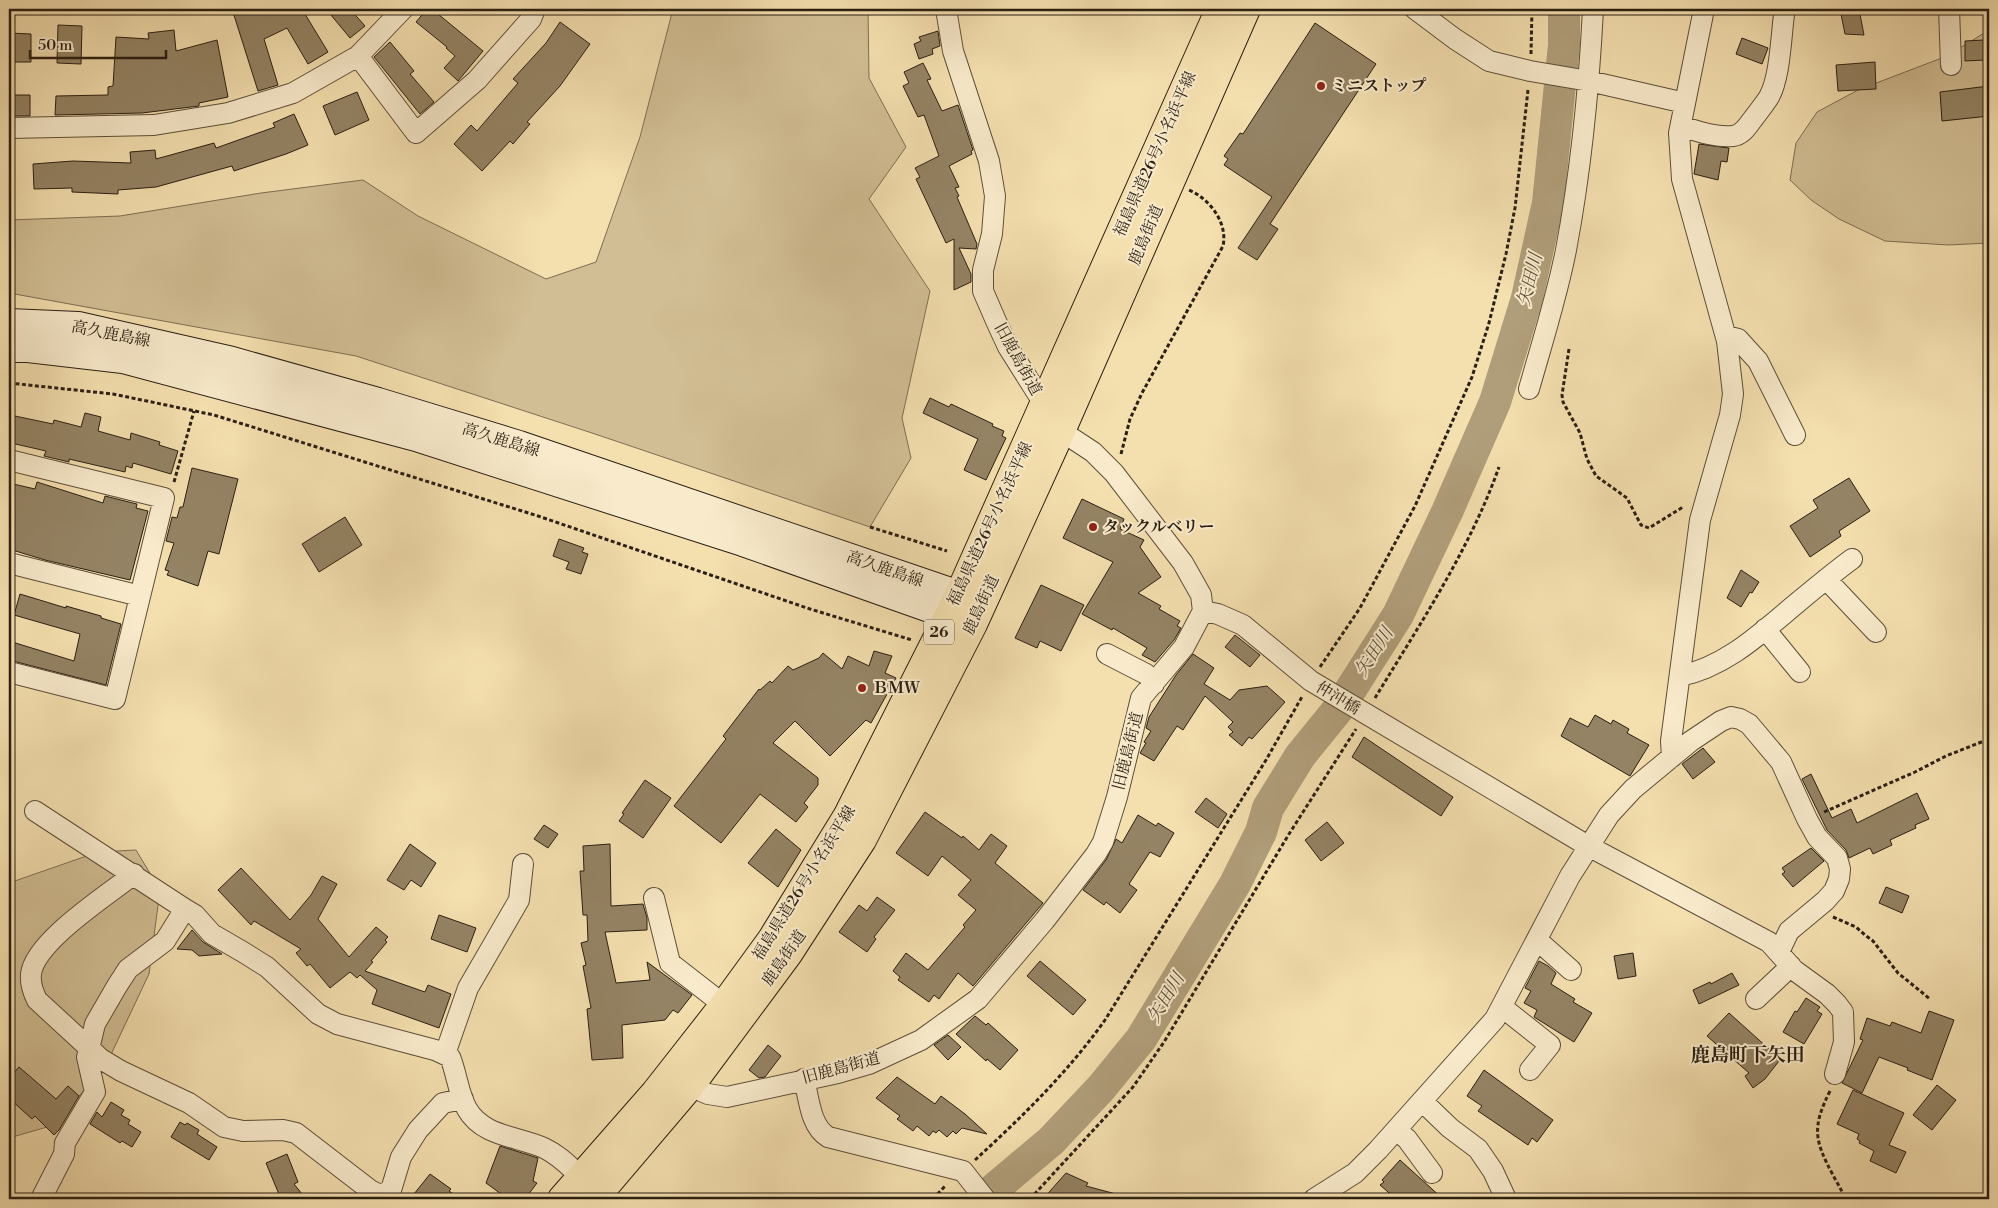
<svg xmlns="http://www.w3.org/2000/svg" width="1998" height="1208" viewBox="0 0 1998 1208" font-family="'Libre Bodoni','Noto Serif JP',serif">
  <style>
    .green { fill: #d2be94; stroke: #7e6e53 }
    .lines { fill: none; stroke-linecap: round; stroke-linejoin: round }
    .river { stroke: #b09e7a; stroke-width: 32 }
    .building { fill: #948364; stroke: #2b1f12 }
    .minor-casing { stroke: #5d4f39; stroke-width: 22 }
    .secondary-casing { stroke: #2b1f12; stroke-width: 30 }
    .primary-casing { stroke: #2b1f12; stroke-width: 30 }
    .path { stroke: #2b1f12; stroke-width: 3; stroke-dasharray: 4 2.5; stroke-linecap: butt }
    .minor { stroke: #f8eacb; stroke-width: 20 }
    .secondary { stroke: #f8eacb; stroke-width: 28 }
    .primary { stroke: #f4dfaf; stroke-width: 28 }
    .poi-dot { fill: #8f2418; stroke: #f8eacb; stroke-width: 2 }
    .labels { text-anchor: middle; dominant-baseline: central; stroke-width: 4; stroke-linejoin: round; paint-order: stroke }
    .shield { fill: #f8eacb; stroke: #685c4a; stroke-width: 1 }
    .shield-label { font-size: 15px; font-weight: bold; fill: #2b1f12 }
    .poi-label { font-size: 16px; font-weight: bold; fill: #2b1f12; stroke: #f8eacb; text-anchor: start }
    .street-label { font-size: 16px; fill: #2b1f12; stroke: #f8eacb }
    .water-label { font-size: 18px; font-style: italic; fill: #5a4b36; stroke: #f8eacb }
    .quarter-label { font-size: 19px; font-weight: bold; fill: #2b1f12; stroke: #f8eacb }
  </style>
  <rect width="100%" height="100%" fill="#f4dfaf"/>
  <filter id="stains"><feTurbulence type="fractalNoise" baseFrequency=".004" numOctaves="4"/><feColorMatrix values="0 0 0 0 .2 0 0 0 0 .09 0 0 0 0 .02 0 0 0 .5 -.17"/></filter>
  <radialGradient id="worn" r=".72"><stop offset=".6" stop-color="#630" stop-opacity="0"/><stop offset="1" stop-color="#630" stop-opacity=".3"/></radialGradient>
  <path class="green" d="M673,9H868L869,78L906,147L869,199L930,291L902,418L911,458L870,527L592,433L356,356L9,293V220L120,216L261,193L363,180L418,216L546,279L596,262L640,137Z
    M1989,30V243L1948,245L1885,241L1839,219L1811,200L1790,180L1796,143L1817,112L1858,90L1947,56Z
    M136,850L160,890L149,974L106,1065L54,1125L9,1138V883L98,852Z"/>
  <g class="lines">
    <path class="river" d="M982,1199L1051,1141L1101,1088L1141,1039L1235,884L1261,832L1268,808L1300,756L1339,708L1398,615L1447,512L1495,402L1527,298L1548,203L1564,45V9"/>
  </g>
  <path class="building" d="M240,9H302L328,52L308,64L287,28L264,39L278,85L258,91L233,12Z
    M326,9H350L365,26L350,38Z
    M427,9H432L483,51L458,81L444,68L455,56L446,48L447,47L416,22Z
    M1840,9H1859L1864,35L1845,34Z
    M560,22L590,44L560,86L527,122L530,124L513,144L510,141L482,171L454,144L471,125L477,131L518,83L513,79L546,43Z
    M1315,23L1376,64L1270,224L1278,229L1257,260L1238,248L1272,197L1224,165L1228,159L1224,156L1240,133L1243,134Z
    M58,25L82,26L81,64L57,63Z
    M174,30L176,51L217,40L228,97L199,103V106L142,113L55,115L56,96L108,95V87L113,86L116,37L149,39L148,33Z
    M938,31L940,46L932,49L933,54L919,59L914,44L921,41L919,37Z
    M10,33L31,34V62H10Z
    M1742,38L1768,48L1762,64L1736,54Z
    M1984,40L1985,60L1965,61V41Z
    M390,42L414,71L410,74L434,102L420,114L374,57Z
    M1875,62L1876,89L1838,91L1836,65Z
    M923,63L931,79L927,80L942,111L958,105L973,150L971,151L972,154L949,166L959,187L955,188L959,196L957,197L977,244L976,249L959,248L971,274V282L954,290V239L946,243L916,179L920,177L915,168L939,156L924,115L918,117L903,86L909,83L904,72Z
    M1989,86V116L1942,121L1940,92Z
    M357,92L369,120L335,135L323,106Z
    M12,95H30V116H12Z
    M294,114L308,145L286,154L234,171L232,166L156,187L118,190V194L72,192V188L34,189L33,164L73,161L131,163L130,152L155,150L156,159L214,143L216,148L275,127L273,123Z
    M1699,144L1729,148L1727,162L1721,161L1718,180L1694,174Z
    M930,398L949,407L951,404L993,424L992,426L1004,431L1002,436L1006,438L986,480L964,470L978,439L923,413Z
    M85,413L101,417L98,431L130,440L131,433L160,442L159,445L178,451L171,474L133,463L132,468L126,466L125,472L69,459V462L44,456L46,451L11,443L13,437H11L15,416L53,424L54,420L81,427Z
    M192,468L238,479L219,554L208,551L198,586L167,575L169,571L165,570L174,543L166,541L172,517L177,518L180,507H183Z
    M1849,478L1870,511L1839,531L1841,536L1810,557L1790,526L1818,508L1813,500Z
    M37,482L103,503L105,496L137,504L136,508L148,511L130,580L45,560L9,549V483L35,489Z
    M1082,499L1124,519L1120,529L1144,540L1140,547L1161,577L1138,593L1161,606L1159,609L1180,621L1177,626L1181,628L1174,640L1155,662L1142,655L1147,648L1113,628L1112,630L1082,614L1113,562L1063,538Z
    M345,517L362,545L319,572L302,544Z
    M559,539L584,548L582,552L588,554L581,574L566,569L569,562L553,556Z
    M1741,570L1759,582L1752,593L1750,592L1741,607L1727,598Z
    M1041,585L1084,605L1061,651L1040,641L1037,648L1015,638Z
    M20,594L66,608V606L101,616V618L121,624L106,685L9,660V641L74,661L80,634L14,615Z
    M1235,635L1260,655L1250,667L1225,647Z
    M874,651L892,656L885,673L896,678L871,723L866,720L830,756L795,721L773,743L818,778V785L804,803L808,807L796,822L760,794L721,843L674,806L726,739L723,736L759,689L760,690L770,681L772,683L788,666L793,670L819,658L823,653L842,669L848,656L869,666Z
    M1193,654L1214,668L1204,684L1230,700L1239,690L1267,686L1285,702L1252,739L1249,737L1242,746L1229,735L1233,732L1228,727L1233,722L1205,696L1183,730L1177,726L1154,761L1140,753L1146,743L1144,742L1151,731L1146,728L1149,717L1176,675Z
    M1595,715L1611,724L1613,720L1629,729L1627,733L1649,745L1630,776L1561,736L1570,718L1588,727Z
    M1364,737L1453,797L1441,816L1352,757Z
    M1703,748L1715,762L1693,779L1682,764Z
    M1811,774L1832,818L1851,809L1857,823L1917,793L1929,819L1915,825L1916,828L1890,840L1892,845L1873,854L1870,848L1849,858L1846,850L1827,830L1802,779Z
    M645,780L671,798L643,838L619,821L624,814L622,813Z
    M1206,798L1227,814L1218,828L1195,812Z
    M925,812L962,838L963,836L979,850L991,834L1007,846L995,863L1043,903L973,986L958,973L939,999L934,995L929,1002L898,980L900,977L893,971L906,953L928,970L965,927L963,925L976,910L958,895L971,880L942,856L928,876L896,853Z
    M1138,815L1156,826L1158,823L1174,833L1160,857L1150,852L1129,884L1137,890L1120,913L1106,902L1104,905L1083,890L1106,860L1116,839L1122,843Z
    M1327,822L1344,843L1321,861L1305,840Z
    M544,825L558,834L548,848L534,839Z
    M776,829L801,850L778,887L748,863Z
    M410,844L436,863L421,887L411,880L404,890L387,880Z
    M610,844L611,906L643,904L647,918V930L605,932L616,983L650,980L647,962L692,995L678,1013L673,1010L665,1020L622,1025L623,1058L592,1060L587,1009L591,1008L583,966L586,965L581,943L588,941L587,915H583L580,871H584L583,846Z
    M1811,848L1824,861L1793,887L1782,874L1785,872L1782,868Z
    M241,868L290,920L311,895L322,876L337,884L318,919L349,957L376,927L388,937L385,940L387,942L371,961L373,962L365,971L425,992L428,985L451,994L439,1028L372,1004L377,990L360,975L357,978L350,972L330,988L310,964L307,966L296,953L301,949L254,921L251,925L218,890Z
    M1886,887L1909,896L1902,913L1879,903Z
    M877,897L895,910L874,937L876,939L867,952L839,932L859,905L867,911Z
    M439,915L476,928L467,952L431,939Z
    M192,930L203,942L222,954L199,956L192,950L177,949Z
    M1633,953L1636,976L1618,979L1614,956Z
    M1040,961L1086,1000L1073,1015L1027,976Z
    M1539,961L1548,966L1556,973L1551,984L1575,999L1573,1002L1592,1013L1574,1042L1534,1017L1537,1010L1524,1003L1531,991L1525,988Z
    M1732,973L1739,985L1699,1004L1693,990L1710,982L1711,984Z
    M1806,998L1820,1007L1817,1011L1822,1014L1804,1044L1783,1032L1795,1011L1797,1012Z
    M1929,1011L1954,1020L1932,1080L1907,1070L1908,1068L1879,1057L1862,1093L1842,1083L1863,1040L1860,1039L1867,1018L1890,1026L1892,1022L1921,1033Z
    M1729,1013L1778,1057L1776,1059L1779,1061L1765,1079L1753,1088L1745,1076L1749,1073L1707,1036Z
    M975,1016L986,1025L988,1023L1018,1050L1000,1070L987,1059L986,1061L956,1034Z
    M948,1035L961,1047L948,1060L934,1045Z
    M768,1045L781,1056L765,1077L759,1078L749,1070Z
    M19,1067L56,1099L68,1086L79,1096L59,1130L54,1135L35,1116L32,1119L9,1098V1079Z
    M1484,1070L1553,1120L1537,1142L1532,1138L1528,1145L1478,1111L1482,1106L1467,1096Z
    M897,1077L935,1104L941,1096L965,1114L987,1134L962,1128L956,1134L953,1131L947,1137L939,1130L936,1133L933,1131L929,1136L917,1126L913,1131L897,1119L900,1116L876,1098Z
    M1937,1085L1956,1100L1932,1130L1913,1115Z
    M1853,1090L1904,1113L1889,1145L1906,1152L1896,1173L1870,1161L1874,1151L1859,1143L1860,1141L1857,1139L1859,1134L1837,1124Z
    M111,1102L124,1110L121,1115L130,1120L128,1124L141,1132L132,1147L122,1141L120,1143L90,1124L97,1112L102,1117Z
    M180,1122L185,1125L187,1123L199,1130L197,1134L217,1147L209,1160L171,1137Z
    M500,1146L538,1158L533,1181L537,1183L525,1199H508L486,1183Z
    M287,1154L298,1182L294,1184L306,1199H281L266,1163Z
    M1400,1160L1443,1199H1396L1380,1185L1384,1182L1382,1180Z
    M1066,1173L1088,1183L1086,1186L1116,1194V1199H1043Z
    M430,1174L451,1189L449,1191L461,1199H410Z"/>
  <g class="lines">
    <g class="minor-casing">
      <path id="minor" d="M1415,9L1455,39L1489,61L1530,71L1589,81L1685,103
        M1949,9L1951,65
        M358,56L416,133L477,80L531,19L535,9
        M1681,126C1697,131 1716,138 1733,136C1743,135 1748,125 1753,119C1758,112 1764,105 1769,97C1780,78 1781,37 1784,15
        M9,128L154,125L228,113L293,93L358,56L403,9
        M1726,336L1738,339L1758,361L1795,435
        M1529,389C1542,343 1557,296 1566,250C1581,170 1589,89 1593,9
        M9,460L164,498L115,699L9,672
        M9,563L140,596
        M1826,579L1876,632
        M1203,611L1218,614L1243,625L1311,681L1588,846L1769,942L1794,970L1827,994L1837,1004L1843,1012L1844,1042L1835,1074
        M1765,629L1800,672
        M1107,654L1146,674L1154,684
        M1680,676C1726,667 1762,632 1797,603C1815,588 1833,573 1852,559
        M1672,757L1671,741L1700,520L1730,415L1733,394L1727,341L1682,179L1679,133L1704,9
        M35,811L185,909L195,915L212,934L243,952L267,967L318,1014L337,1024L435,1050L450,1057C457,1074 458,1093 467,1109C483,1137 518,1136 544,1148C559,1155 569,1166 581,1177
        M134,874C108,895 35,941 31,974C30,984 33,992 37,1000L101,1059L121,1071L189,1103L224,1127L243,1131L283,1130L296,1133L370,1190L380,1195L391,1190L401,1157L418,1130L443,1103L463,1099
        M654,898L670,963L724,1005
        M1537,940L1571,970
        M1756,999L1791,966
        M1502,1007L1550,1045L1530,1070
        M445,1054L468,988L519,900L523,864
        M804,1079C809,1098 810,1126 828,1137L963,1171L985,1199
        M690,1086L708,1094L727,1097L838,1073L869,1064L921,1040L978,999L1045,920L1096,854L1103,842L1117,797L1141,698L1184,647L1203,611L1201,595L1183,563L1114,473L1093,452L1061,431L1008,347L996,321L983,291V270L992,234L995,196L989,161L953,51L946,9
        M1422,1101L1450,1128L1478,1149L1493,1171L1506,1199
        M1396,1130L1407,1139L1432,1173
        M41,1199L64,1154L65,1143L95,1092L87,1057L95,1024L117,986L128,969L165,941L185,909
        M1314,1199L1355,1173L1378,1150L1495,1019L1570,876L1609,815L1633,789L1691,741L1721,721L1731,717L1740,719L1749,724L1781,762L1807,819L1817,837L1837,858L1840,869L1839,879L1834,891L1825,901L1789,931L1779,952"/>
    </g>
    <g class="secondary-casing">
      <path id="secondary" d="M9,323L78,326L232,361L378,402L519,445L959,595L981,600
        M9,348H28L123,359L416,437L743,542L972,623"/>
    </g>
    <g class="primary-casing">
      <path id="primary" d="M562,1199L655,1093L724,1005L772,939L848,815L959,595L1220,9
        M594,1199L690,1086L788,954L862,840L973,624L1061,431L1246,9"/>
    </g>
    <path class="path" d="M1531,54L1532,9
      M1569,349L1562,395L1563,402L1580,433L1587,459L1596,476L1627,498L1641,525L1649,528L1683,507
      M9,383L113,394L214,415L538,516L810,609L912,640
      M1121,454L1130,419L1142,393L1223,246C1228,223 1210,199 1189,190
      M174,482L194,411
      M870,527L947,551
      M1320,667L1360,608L1415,506L1472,377L1489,323L1506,254L1515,208L1528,90
      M1375,698C1420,624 1470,549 1499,467
      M1824,812L1915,772L1946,756L1989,739
      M1833,917L1856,927L1865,935L1873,941L1898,973L1930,999
      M1830,1091C1812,1127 1814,1140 1833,1175C1837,1183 1842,1190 1845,1199
      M975,1160C1022,1117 1068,1072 1105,1020L1266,760L1303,695
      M933,1199L946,1185
      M1030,1199L1133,1087L1164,1042L1289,834L1356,729"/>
    <use href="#minor" class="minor"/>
    <use href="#secondary" class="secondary"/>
    <use href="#primary" class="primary"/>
  </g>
  <g class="poi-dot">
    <circle cx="1321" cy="86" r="5"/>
    <circle cx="1093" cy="527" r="5"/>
    <circle cx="862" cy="688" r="5"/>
  </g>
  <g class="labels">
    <rect class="shield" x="924" y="619.5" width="30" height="25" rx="4"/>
    <g class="shield-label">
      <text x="939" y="632">26</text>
    </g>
    <g class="poi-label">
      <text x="1331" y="86">ミニストップ</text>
      <text x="1103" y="527">タックルベリー</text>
      <text x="872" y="688">ＢＭＷ</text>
    </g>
    <g class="street-label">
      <text transform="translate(1155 154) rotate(-66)">福島県道26号小名浜平線</text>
      <text transform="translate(1146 235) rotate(-67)">鹿島街道</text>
      <text transform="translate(111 334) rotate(11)">高久鹿島線</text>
      <text transform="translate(1018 359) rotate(61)">旧鹿島街道</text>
      <text transform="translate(501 440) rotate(17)">高久鹿島線</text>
      <text transform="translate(990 524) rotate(-65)">福島県道26号小名浜平線</text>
      <text transform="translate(885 569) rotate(19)">高久鹿島線</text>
      <text transform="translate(981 605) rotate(-65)">鹿島街道</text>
      <text transform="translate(1338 698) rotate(31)">仲沖橋</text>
      <text transform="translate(1128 751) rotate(-76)">旧鹿島街道</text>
      <text transform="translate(804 883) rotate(-58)">福島県道26号小名浜平線</text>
      <text transform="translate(784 958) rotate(-55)">鹿島街道</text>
      <text transform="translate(841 1068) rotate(-15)">旧鹿島街道</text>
    </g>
    <g class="water-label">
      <text transform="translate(1530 280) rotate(-76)">矢田川</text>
      <text transform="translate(1374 652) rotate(-57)">矢田川</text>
      <text transform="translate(1166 998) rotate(-59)">矢田川</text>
    </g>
    <g class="quarter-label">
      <text x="1748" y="1055">鹿島町下矢田</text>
    </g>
  </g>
  <rect width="1998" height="1208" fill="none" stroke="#f4dfaf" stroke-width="30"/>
  <rect x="10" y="10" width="1978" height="1188" fill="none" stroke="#2b1f12" stroke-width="2.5"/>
  <rect x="15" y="15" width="1968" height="1178" fill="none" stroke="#2b1f12"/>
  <path d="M30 50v8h136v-8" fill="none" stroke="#2b1f12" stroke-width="2.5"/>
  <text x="38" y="50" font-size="15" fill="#2b1f12" stroke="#f8eacb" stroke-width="4" paint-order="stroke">50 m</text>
  <rect width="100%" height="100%" filter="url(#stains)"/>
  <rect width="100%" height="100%" fill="url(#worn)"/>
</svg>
